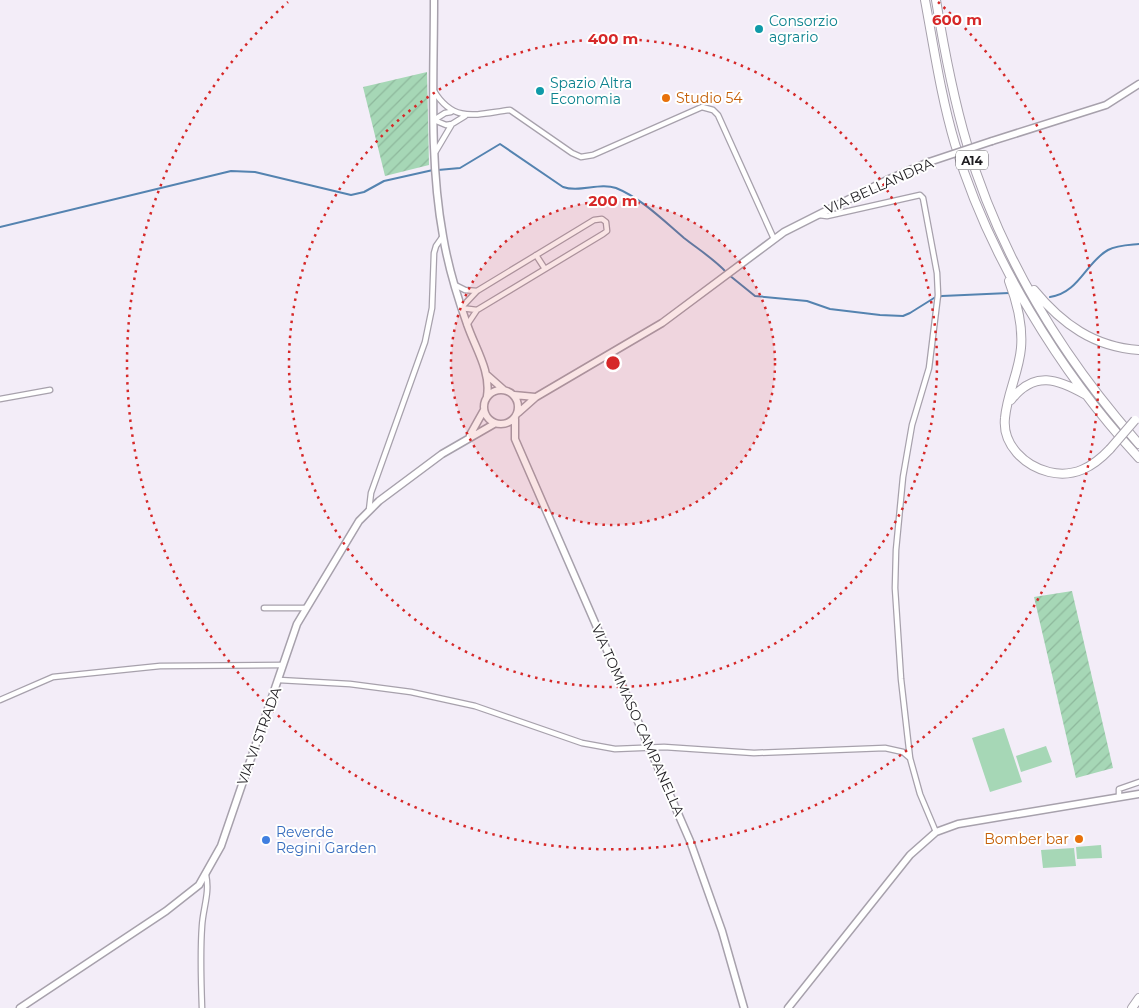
<svg xmlns="http://www.w3.org/2000/svg" width="1139" height="1008" viewBox="0 0 1139 1008" font-family="Montserrat,sans-serif">
  <style>
    .garden { fill: url(#garden-furrows) }
    .pitch { fill: #a6d7b6 }
    .lines { fill: none; stroke-linecap: round; stroke-linejoin: round }
    .stream { stroke: #5483b0; stroke-width: 2 }
    .street-casing { stroke: #a7a1ac; stroke-width: 7 }
    .secondary-casing { stroke: #a7a1ac; stroke-width: 9 }
    .highway-casing { stroke: #a7a1ac; stroke-width: 10 }
    .street { stroke: #fff; stroke-width: 4.5 }
    .secondary { stroke: #fff; stroke-width: 6 }
    .highway { stroke: #fff; stroke-width: 8 }
    .secondary-bridge-casing { stroke: #a7a1ac; stroke-width: 9; stroke-linecap: butt }
    .highway-bridge-casing { stroke: #a7a1ac; stroke-width: 10; stroke-linecap: butt }
    .secondary-bridge { stroke: #fff; stroke-width: 6 }
    .highway-bridge { stroke: #fff; stroke-width: 8 }
    .ring { fill: none; stroke: #d62828; stroke-width: 2.5; stroke-dasharray: 2.5 5 }
    .culture-dot { fill: #0f9aa8; stroke: #fff; stroke-width: 2 }
    .food-dot { fill: #e8710a; stroke: #fff; stroke-width: 2 }
    .shop-dot { fill: #3f7fe0; stroke: #fff; stroke-width: 2 }
    .labels { text-anchor: middle; dominant-baseline: central; stroke-width: 4; stroke-linejoin: round; paint-order: stroke }
    .shield { fill: #fff; stroke: #626164; stroke-width: 1 }
    .shield-label { font-size: 12px; font-weight: bold; fill: #1f1d21 }
    .culture-label { font-size: 14px; fill: #0d838f; stroke: #fff; text-anchor: start }
    .food-label { font-size: 14px; fill: #c56008; stroke: #fff; text-anchor: start }
    .street-label { font-size: 14px; fill: #1f1d21; stroke: #fff }
    .shop-label { font-size: 14px; fill: #366cbe; stroke: #fff; text-anchor: start }
    .centre { fill: #d62828; stroke: #fff; stroke-width: 2.5 }
    .ring-label { font-size: 15px; text-anchor: middle; font-weight: bold; fill: #d62828; stroke: #fff; stroke-width: 4; stroke-linejoin: round; paint-order: stroke }
  </style>
  <defs>
    <pattern id="garden-furrows" width="10" height="10" patternUnits="userSpaceOnUse" patternTransform="scale(1.25)"><rect width="10" height="10" fill="#a6d7b6"/><path d="M-1 1l2-2M0 10L10 0M9 11l2-2" fill="none" stroke="#8eb89c"/></pattern>
  </defs>
  <rect width="100%" height="100%" fill="#f3edf8"/>
  <path class="garden" d="M427,72L429,165L385,176L363,87Z
    M1072,591L1113,768L1076,778L1034,597Z"/>
  <path class="pitch" d="M1004,728L1022,782L990,792L972,738Z
    M1046,746L1052,762L1021,772L1016,756Z
    M1101,845L1102,858L1077,859L1076,847Z
    M1074,848L1076,866L1043,868L1041,850Z"/>
  <g class="lines">
    <path class="stream" d="M438,170L460,168L500,144L563,187C580,193 599,182 616,188C641,198 664,221 684,238C698,249 714,259 726,272
      M0,227L231,171L255,172L351,195L364,192L384,181L433,170
      M729,275L755,296L807,301L830,309L880,315L903,316L910,313L934,298L942,296L1009,293
      M1050,297C1079,293 1086,262 1108,250C1117,245 1129,245 1139,244"/>
    <g class="street-casing">
      <path id="street" d="M434,91C454,124 477,114 510,110L572,153L581,157L593,155L702,107L713,110L718,115L774,239
        M451,112L445,113L434,120L446,125L452,124
        M436,151L452,124L465,116
        M819,215L827,216L920,195L923,198L937,273L938,295L929,368L912,425L903,477L896,550L895,588L901,679L910,758L920,794L936,832
        M536,255L545,269
        M455,285L465,290L477,291
        M467,325L477,310L603,234L607,231L606,222L602,219L594,220L477,291L461,308L477,310
        M0,399L50,390
        M369,510L371,493L425,342L432,308L434,253L436,246L443,236
        M264,608H305
        M279,680L350,684L411,692L475,706L582,743L615,749L664,747L754,753L885,748L903,752L910,758
        M0,700L53,677L160,666L283,665
        M1119,797V789L1139,782
        M202,1008C201,980 200,953 202,926C203,908 210,893 206,875"/>
    </g>
    <g class="secondary-casing">
      <path id="secondary" d="M434,0C434,78 429,159 443,236C448,266 457,296 467,324C475,348 491,371 487,396
        M992,141L1106,105L1139,84
        M487,375L504,390
        M484 407a17 17 0 1 1 34 0a17 17 0 1 1-34 0Z
        M514,395L535,397
        M518,413L536,397L662,323L784,232L887,180L929,162
        M515,419V439L690,841L722,931L744,1008
        M470,435L484,410
        M20,1008L166,911L199,885L221,846L297,624L359,521L379,501L442,454L494,424
        M788,1008L910,855L936,832L958,824L1139,794"/>
    </g>
    <g class="highway-casing">
      <path id="highway" d="M925,0C934,48 941,97 955,144C988,255 1060,373 1139,458
        M936,0C944,49 953,97 967,144C1000,255 1062,357 1139,444
        M1009,281C1017,302 1023,325 1021,348C1019,372 1007,394 1005,418C1002,445 1025,466 1049,472C1074,478 1093,467 1110,449
        M1034,290C1062,324 1094,347 1139,350
        M1011,400C1034,370 1058,379 1086,395
        M1132,1008L1139,998"/>
    </g>
    <use href="#street" class="street"/>
    <use href="#secondary" class="secondary"/>
    <use href="#highway" class="highway"/>
    <g class="secondary-bridge-casing">
      <path id="secondary-bridge" d="M929,162L992,141"/>
    </g>
    <g class="highway-bridge-casing">
      <path id="highway-bridge" d="M1110,449L1135,420"/>
    </g>
    <use href="#secondary-bridge" class="secondary-bridge"/>
    <use href="#highway-bridge" class="highway-bridge"/>
  </g>
  <circle cx="613" cy="363" r="162" fill="#d62828" fill-opacity=".12"/>
  <g class="ring">
    <circle cx="613" cy="363" r="162"/>
    <circle cx="613" cy="363" r="324"/>
    <path d="M938 2A486 486 0 1 1 288 2"/>
  </g>
  <g class="culture-dot">
    <circle cx="759" cy="29" r="5"/>
    <circle cx="540" cy="91" r="5"/>
  </g>
  <g class="food-dot">
    <circle cx="666" cy="98" r="5"/>
    <circle cx="1079" cy="839" r="5"/>
  </g>
  <circle class="shop-dot" cx="266" cy="840" r="5"/>
  <g class="labels">
    <rect class="shield" x="956" y="150.5" width="32" height="19" rx="4"/>
    <g class="shield-label">
      <text x="972" y="160">A14</text>
    </g>
    <g class="culture-label">
      <text x="769" y="21">Consorzio<tspan x="769" dy="16">agrario</tspan></text>
      <text x="550" y="83">Spazio Altra<tspan x="550" dy="16">Economia</tspan></text>
    </g>
    <g class="food-label">
      <text x="676" y="98">Studio 54</text>
      <text x="1069" y="839" text-anchor="end">Bomber bar</text>
    </g>
    <g class="street-label">
      <text transform="translate(879 186) rotate(-24)">VIA BELLANDRA</text>
      <text transform="translate(638 720) rotate(66)">VIA TOMMASO CAMPANELLA</text>
      <text transform="translate(259 736) rotate(-70)">VIA VI STRADA</text>
    </g>
    <g class="shop-label">
      <text x="276" y="832">Reverde<tspan x="276" dy="16">Regini Garden</tspan></text>
    </g>
  </g>
  <circle cx="613" cy="363" r="8" class="centre"/>
  <g class="ring-label">
    <text x="957" y="25">600 m</text>
    <text x="613" y="44">400 m</text>
    <text x="613" y="206">200 m</text>
  </g>
</svg>
